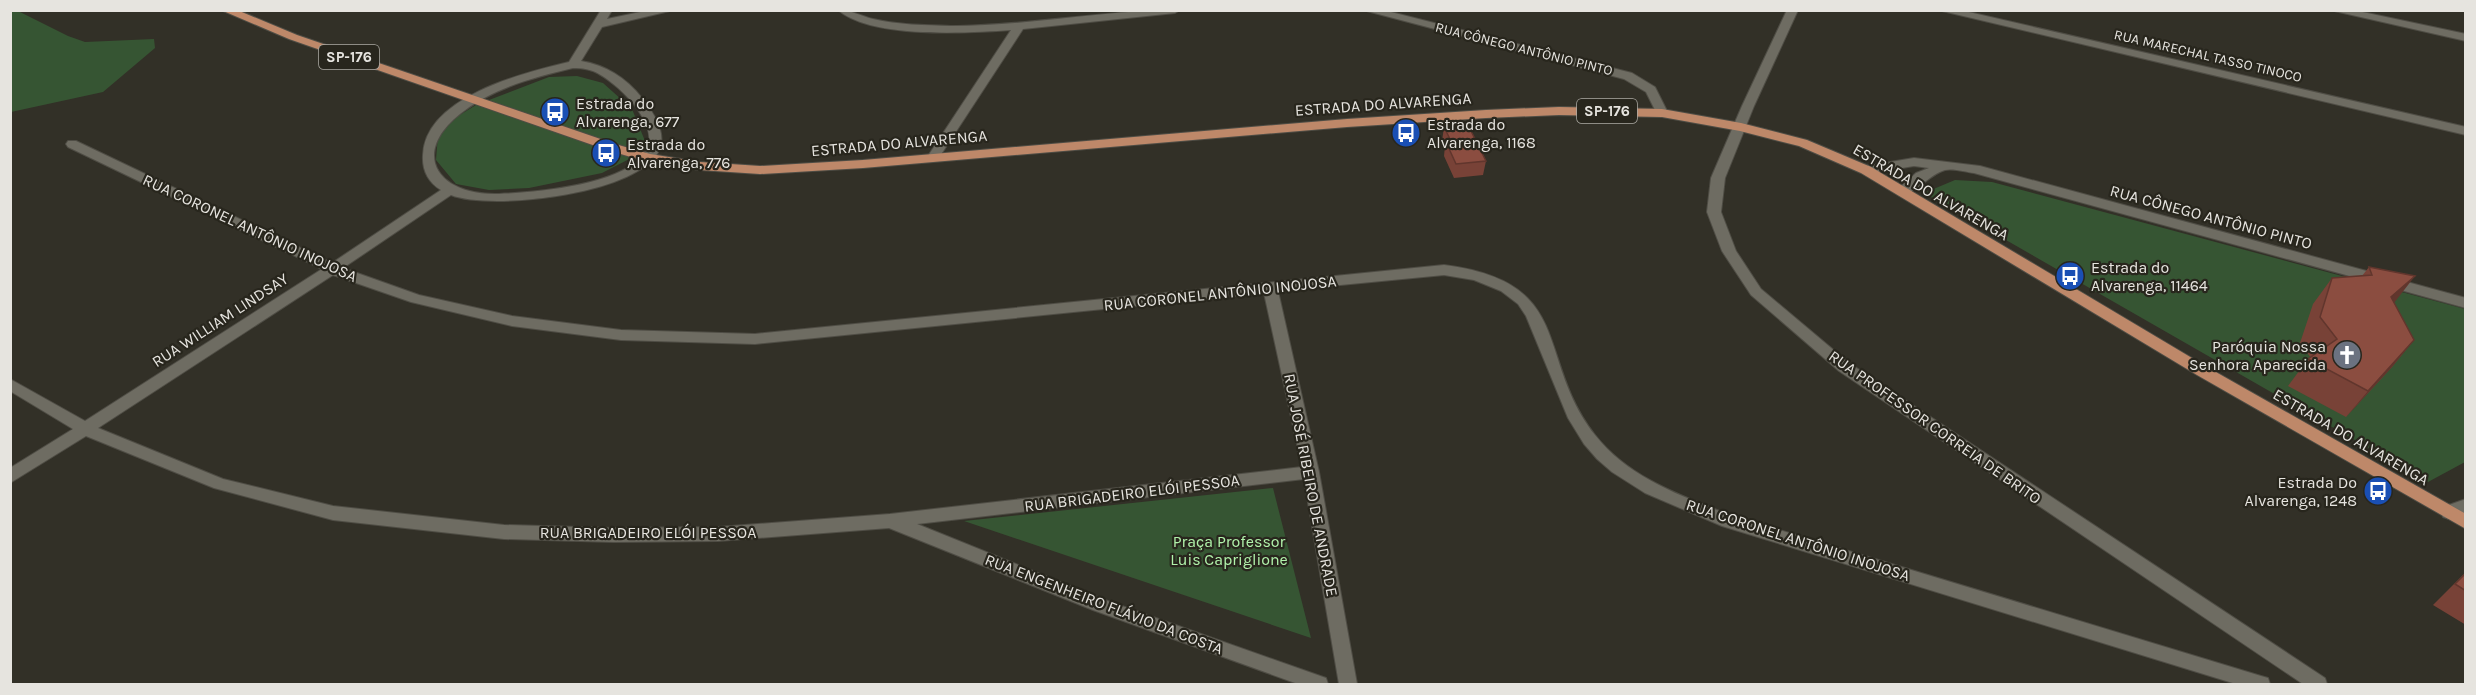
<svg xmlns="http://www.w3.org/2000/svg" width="2476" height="695" viewBox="0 0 2476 695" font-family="Karla,sans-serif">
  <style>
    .green { fill: #365533 }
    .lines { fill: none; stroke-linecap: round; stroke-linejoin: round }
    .minor-casing { stroke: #4f4d45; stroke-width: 2 }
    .major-casing { stroke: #4f4d45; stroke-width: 2 }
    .minor { fill: #6e6c62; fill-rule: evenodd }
    .major { fill: #be8869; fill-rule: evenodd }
    .wall { fill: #784237 }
    .shaded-wall { fill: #61362d }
    .building { fill: #8b4d40; stroke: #61362d; stroke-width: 1.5 }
    .labels { text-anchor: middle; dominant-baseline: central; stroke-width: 4.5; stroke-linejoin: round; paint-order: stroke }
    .far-street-label { font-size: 14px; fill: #e6e4df; stroke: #28261d }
    .shield { fill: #28261d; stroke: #adaba5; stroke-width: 1.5 }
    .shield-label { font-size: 15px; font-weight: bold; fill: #e6e4df }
    .poi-label { font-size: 16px; fill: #e6e4df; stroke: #28261d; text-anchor: start }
    .street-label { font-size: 16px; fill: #e6e4df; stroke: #28261d }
    .park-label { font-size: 16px; fill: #b1f3ab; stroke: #28261d }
  </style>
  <rect width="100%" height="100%" fill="#323027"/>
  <path class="green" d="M10,11H18L68,36L85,42L154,39L155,48L103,92L11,112Z
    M577,76L603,83L632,109L645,141L637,155L602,173L529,188L489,190L456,184L436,160L438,135L455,118L476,105L549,77Z
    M1955,180L1992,182L2465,309V462L2428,482L1924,193Z
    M1273,488L1311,638L964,521Z"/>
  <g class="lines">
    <g class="minor-casing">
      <path id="minor" d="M601,10H612L607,19L650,10H674L602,27L581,61C606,65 626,78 642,98C652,111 666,130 660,148C644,194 491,211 451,195L343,268L419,295L512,316L621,330L755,334L1444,265C1577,282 1534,357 1595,435C1628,477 1679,495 1727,514L2261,676L2268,678L2270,684H2236L1722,526L1645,493L1612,472L1597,459L1584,444L1568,418L1526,316L1518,304L1501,291L1474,280L1444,275L1278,291L1319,472L1357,684H1339L1304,479L917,524L1105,600L1326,678L1328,684H1298L1093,610L889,528L718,541L614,542L504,539L333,520L214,488L86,436L10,483V468L73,429L10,391V379L85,421L322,269L68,147L66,144L68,141H76L332,263L441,190C428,182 422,170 423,155C425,97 523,73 569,62ZM573,68C582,68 591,69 599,74C621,86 667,131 642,157C613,186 538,192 499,194C435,196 409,151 464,111C496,87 536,77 573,68ZM333,275L411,302L512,326L621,340L755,344L1264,293L1302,467L890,514L718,527L614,528L504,525L333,506L223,479L98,428Z
        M838,10C852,10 860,16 873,19C898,25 925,25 951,26C1028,26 1103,10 1180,10L1175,13L1023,29L940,156L934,160L928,156L1011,30C967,33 872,39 838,10Z
        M1363,10H1383L1632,73L1655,87L1668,113L1666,116H1658L1646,92L1624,79Z
        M1787,10H1798L1754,106L1725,178L1721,212L1736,251L1761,289L1849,363L2325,678L2327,684H2303L1839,371L1751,295L1722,251L1707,212L1711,178L1742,106Z
        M1938,10H1960L2466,127V135Z
        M2330,10H2353L2466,34V41Z
        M1914,158L1980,166L2466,298V308L1974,173C1966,172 1953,168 1945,170C1929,174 1912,198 1898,195L1896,192L1898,189L1916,173L1929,168L1914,166L1866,174L1860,170L1866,166Z
        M2466,499V512L2449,519L2443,517L2441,512L2443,507Z"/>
    </g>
    <g class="major-casing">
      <path id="major" d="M221,10H237L297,35L615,144L650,154L700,162L760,166L863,160L1347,119L1486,110L1559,107L1662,109L1741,123L1807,140L1871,167L2207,367L2466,514V529L2197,375L1861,173L1799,146L1740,131L1662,117L1559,115L1486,118L1347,127L863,168L760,174L700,170L648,162L607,150L289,39Z"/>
    </g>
    <use href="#minor" class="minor"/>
    <use href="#major" class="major"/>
  </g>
  <path class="wall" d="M1444,127L1486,161L1483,175L1454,178L1444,156L1445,146L1442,141Z
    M2369,267L2394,303L2414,340L2392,367L2346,417L2288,386L2308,359L2311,358L2300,343L2313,304L2332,278L2362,276Z
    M2466,572V625L2433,605Z"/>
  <path class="shaded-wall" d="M2415,276L2394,303L2391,297Z
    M2414,340L2392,367L2346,417L2368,391Z"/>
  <path class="building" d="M1468,125L1486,161L1456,164L1446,142L1451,141L1444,127Z
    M2369,267L2415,276L2391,297L2414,340L2368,391L2308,359L2337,339L2320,317L2332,278L2372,275Z
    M2466,573V591L2455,584Z"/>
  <defs>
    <g id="bus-disc" transform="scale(1.5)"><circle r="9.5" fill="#1a4fb4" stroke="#28261d"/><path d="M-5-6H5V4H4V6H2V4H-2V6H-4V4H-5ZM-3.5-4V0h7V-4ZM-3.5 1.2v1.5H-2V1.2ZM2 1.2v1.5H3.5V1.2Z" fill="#fff"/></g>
    <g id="church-disc" transform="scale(1.5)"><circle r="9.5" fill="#6b7280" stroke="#28261d"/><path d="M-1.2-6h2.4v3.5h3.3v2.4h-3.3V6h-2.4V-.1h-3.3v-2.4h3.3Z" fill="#fff"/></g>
  </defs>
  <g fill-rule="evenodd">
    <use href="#bus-disc" x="555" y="112"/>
    <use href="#bus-disc" x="1406" y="133"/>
    <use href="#bus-disc" x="606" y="153"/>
    <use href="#bus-disc" x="2070" y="276"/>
    <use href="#church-disc" x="2347" y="355"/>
    <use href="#bus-disc" x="2378" y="491"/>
  </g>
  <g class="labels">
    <g class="far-street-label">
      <text transform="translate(1524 49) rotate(14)">RUA CÔNEGO ANTÔNIO PINTO</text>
      <text transform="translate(2208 56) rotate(13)">RUA MARECHAL TASSO TINOCO</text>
    </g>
    <g class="shield">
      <rect x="319" y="45" width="60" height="24" rx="4.5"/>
      <rect x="1577" y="99" width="60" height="24" rx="4.5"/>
    </g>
    <g class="shield-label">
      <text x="349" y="57">SP-176</text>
      <text x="1607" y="111">SP-176</text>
    </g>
    <g class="poi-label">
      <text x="576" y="103">Estrada do<tspan x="576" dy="18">Alvarenga, 677</tspan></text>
      <text x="1427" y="124">Estrada do<tspan x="1427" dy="18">Alvarenga, 1168</tspan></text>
      <text x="627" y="144">Estrada do<tspan x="627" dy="18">Alvarenga, 776</tspan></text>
      <text x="2091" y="267">Estrada do<tspan x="2091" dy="18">Alvarenga, 11464</tspan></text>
      <text x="2326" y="346" text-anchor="end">Paróquia Nossa<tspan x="2326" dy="18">Senhora Aparecida</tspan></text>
      <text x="2357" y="482" text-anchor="end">Estrada Do<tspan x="2357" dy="18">Alvarenga, 1248</tspan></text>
    </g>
    <g class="street-label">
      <text transform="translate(1383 104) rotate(-4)">ESTRADA DO ALVARENGA</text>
      <text transform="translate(899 143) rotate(-5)">ESTRADA DO ALVARENGA</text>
      <text transform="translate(1931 192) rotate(30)">ESTRADA DO ALVARENGA</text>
      <text transform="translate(2211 217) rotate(15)">RUA CÔNEGO ANTÔNIO PINTO</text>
      <text transform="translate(250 228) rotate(25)">RUA CORONEL ANTÔNIO INOJOSA</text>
      <text transform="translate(1220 293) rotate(-6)">RUA CORONEL ANTÔNIO INOJOSA</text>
      <text transform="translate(220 320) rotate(-33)">RUA WILLIAM LINDSAY</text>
      <text transform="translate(1935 427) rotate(35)">RUA PROFESSOR CORREIA DE BRITO</text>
      <text transform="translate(2351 437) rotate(30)">ESTRADA DO ALVARENGA</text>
      <text transform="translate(1311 485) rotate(79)">RUA JOSÉ RIBEIRO DE ANDRADE</text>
      <text transform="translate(1132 493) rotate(-7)">RUA BRIGADEIRO ELÓI PESSOA</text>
      <text x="648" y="532">RUA BRIGADEIRO ELÓI PESSOA</text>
      <text transform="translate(1798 540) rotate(18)">RUA CORONEL ANTÔNIO INOJOSA</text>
      <text transform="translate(1104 604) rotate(21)">RUA ENGENHEIRO FLÁVIO DA COSTA</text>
    </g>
    <g class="park-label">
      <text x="1229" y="541">Praça Professor<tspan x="1229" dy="18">Luis Capriglione</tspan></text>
    </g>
  </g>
  <rect width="2476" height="695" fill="none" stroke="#e6e4df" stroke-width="24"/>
</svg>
